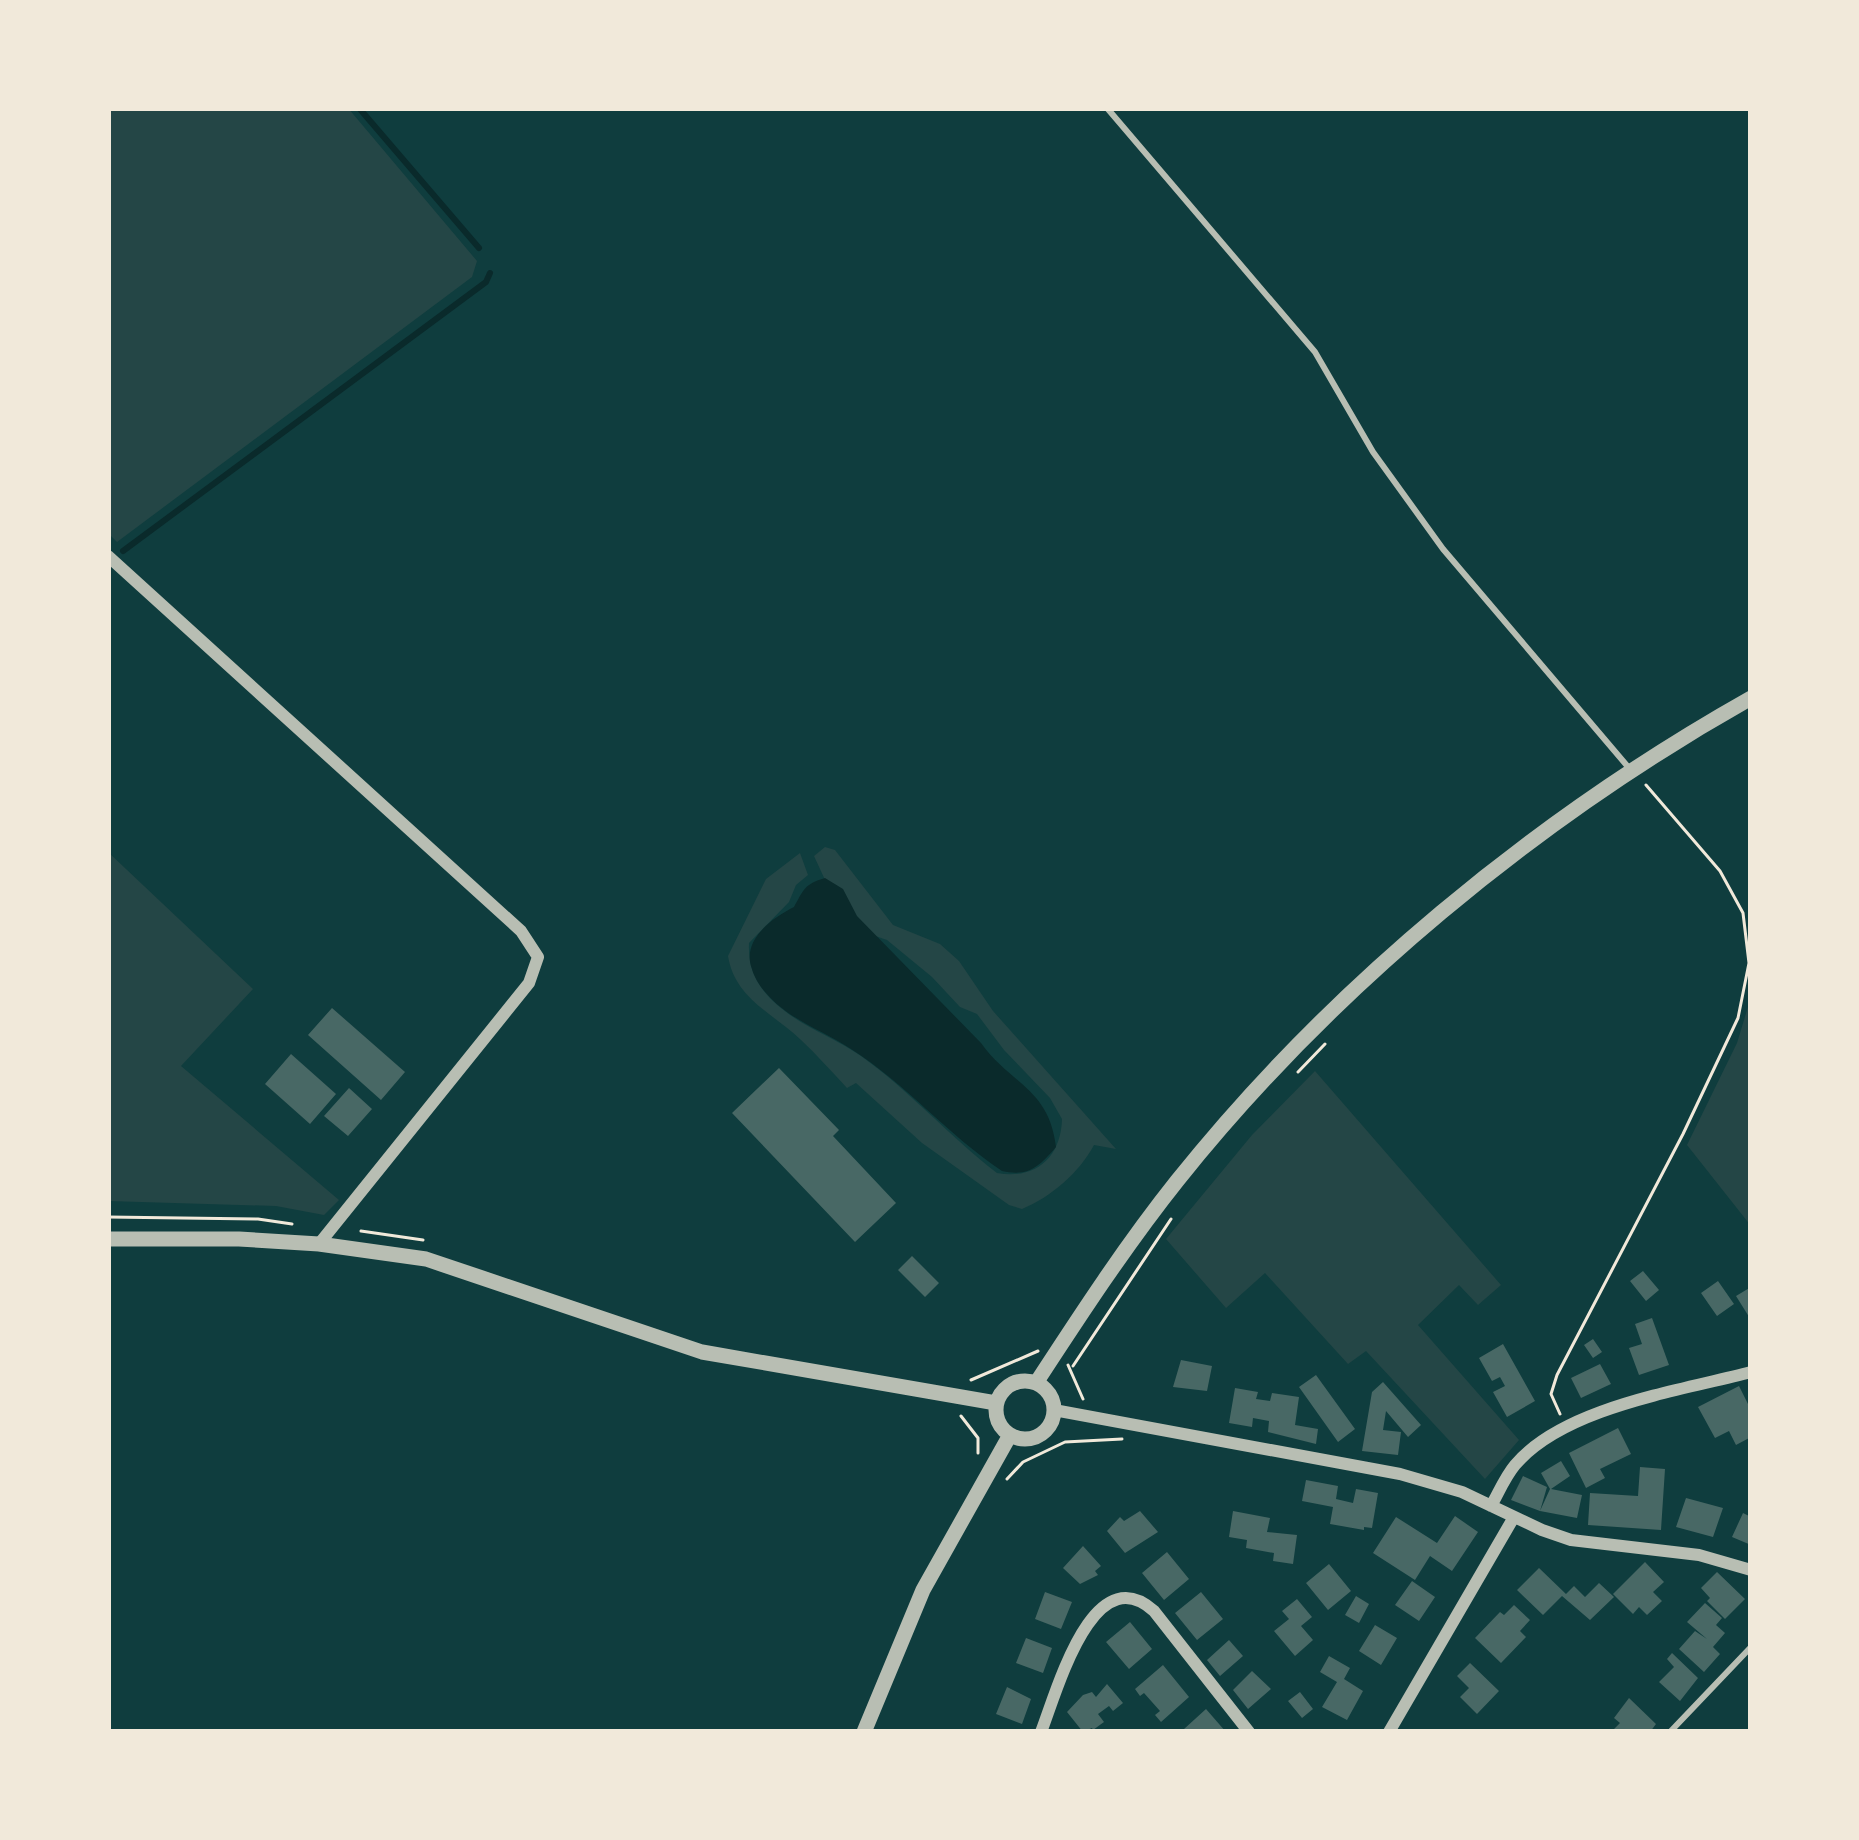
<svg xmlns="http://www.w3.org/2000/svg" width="1859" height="1840" viewBox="0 0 1859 1840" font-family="Signika,sans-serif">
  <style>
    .green { fill: #244646 }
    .water { fill: #0a2a2b }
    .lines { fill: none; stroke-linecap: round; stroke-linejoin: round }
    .stream { stroke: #0a2a2b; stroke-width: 6 }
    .building { fill: #486865 }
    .path { stroke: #f1e9da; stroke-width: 3 }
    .service { stroke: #b8beb3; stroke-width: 6 }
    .minor { stroke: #b8beb3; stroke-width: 12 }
    .tertiary { stroke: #b8beb3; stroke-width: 15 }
  </style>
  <rect width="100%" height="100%" fill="#0f3d3e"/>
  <path class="green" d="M108,108H348L477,261L472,277L117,542L108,533Z
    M825,847L835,850L893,925L940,944L959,961L993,1011L1116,1149L1094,1145C1079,1173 1051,1197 1022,1209L1009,1205L922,1143L856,1083L847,1088C832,1072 817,1055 801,1040C773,1013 735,999 728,956L766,879L800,853L808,875L796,885L789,902L749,943C748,967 755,983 773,1001C799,1026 832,1036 861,1056C910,1091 949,1136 997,1173C1035,1180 1061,1158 1062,1119L1050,1098L1004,1050L977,1014L960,1007L932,977L887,940L861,931L826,882L814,856Z
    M108,852L253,989L181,1066L339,1200L324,1215L276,1206L108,1201Z
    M1751,997V1226L1687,1145L1737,1043Z
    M1315,1071L1501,1285L1478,1305L1459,1285L1418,1325L1519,1440L1485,1479L1366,1351L1348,1364L1265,1273L1226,1308L1166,1239L1252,1135Z"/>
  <path class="water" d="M825,878L843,889L857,916L981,1043C1011,1085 1049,1088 1056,1147C1039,1167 1028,1177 1002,1171C948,1135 906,1084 851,1049C822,1030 789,1020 766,993C761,988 754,977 752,969C741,940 772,918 794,907C803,891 804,884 825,878Z"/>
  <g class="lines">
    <path class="stream" d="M359,108L479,248
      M123,551L486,282L490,273"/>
  </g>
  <path class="building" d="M332,1008L405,1072L381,1100L308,1035Z
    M291,1054L336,1094L310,1124L265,1084Z
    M779,1068L839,1130L833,1136L896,1203L855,1242L732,1113Z
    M349,1088L372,1109L348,1136L324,1116Z
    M912,1256L939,1283L925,1297L898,1270Z
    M1643,1271L1659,1290L1646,1301L1630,1281Z
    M1718,1281L1734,1304L1717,1316L1701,1293Z
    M1751,1287V1320L1736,1296Z
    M1652,1318L1669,1365L1639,1375L1629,1348L1642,1344L1635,1324Z
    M1593,1339L1602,1352L1593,1358L1584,1345Z
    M1503,1344L1535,1401L1507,1417L1493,1392L1505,1386L1500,1377L1492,1381L1479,1358Z
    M1181,1360L1212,1366L1207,1391L1173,1387Z
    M1600,1364L1611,1384L1581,1398L1571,1378Z
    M1316,1375L1355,1429L1338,1442L1299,1387Z
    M1383,1382L1421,1425L1408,1437L1386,1411L1383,1430L1401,1432L1398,1455L1362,1451L1372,1392Z
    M1739,1386L1751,1410V1437L1736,1445L1729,1431L1715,1438L1698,1407Z
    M1235,1388L1258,1392L1256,1399L1270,1401L1272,1393L1299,1397L1295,1425L1318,1429L1316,1444L1268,1432L1269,1421L1253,1418L1252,1427L1229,1423Z
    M1618,1428L1631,1454L1600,1469L1605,1478L1586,1488L1569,1453Z
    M1561,1461L1570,1476L1551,1489L1582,1495L1577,1518L1540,1511L1550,1489L1541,1473Z
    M1640,1467L1665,1469L1661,1530L1588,1525L1590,1493L1638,1496Z
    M1523,1476L1547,1487L1540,1511L1511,1500Z
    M1306,1480L1338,1486L1336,1499L1353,1503L1356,1489L1378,1493L1372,1528L1364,1527V1530L1330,1524L1333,1507L1302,1501Z
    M1686,1498L1723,1508L1713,1537L1676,1527Z
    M1140,1511L1158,1532L1125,1553L1107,1531L1120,1517L1124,1521Z
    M1233,1511L1270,1518L1267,1532L1297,1535L1293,1564L1273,1561L1274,1553L1246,1548L1247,1540L1229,1537Z
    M1743,1513L1751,1517V1545L1732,1537Z
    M1455,1516L1478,1532L1452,1571L1430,1556L1415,1580L1373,1553L1396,1517L1437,1543Z
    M1083,1546L1101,1566L1095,1571L1098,1575L1080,1584L1063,1568Z
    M1167,1552L1189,1579L1164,1600L1142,1573Z
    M1645,1562L1664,1582L1653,1592L1662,1601L1647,1615L1639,1607L1633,1614L1613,1594Z
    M1329,1564L1351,1591L1328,1610L1306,1583Z
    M1539,1568L1566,1594L1574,1586L1585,1597L1599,1583L1614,1597L1590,1620L1562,1596L1543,1615L1517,1590Z
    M1717,1572L1745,1599L1725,1619L1707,1601L1710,1598L1701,1588Z
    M1412,1581L1435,1597L1419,1621L1395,1605Z
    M1045,1592L1072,1602L1061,1629L1035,1619Z
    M1201,1592L1223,1619L1197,1640L1175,1613Z
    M1356,1596L1369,1604L1359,1623L1345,1615Z
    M1297,1599L1312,1617L1301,1626L1313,1640L1295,1656L1274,1631L1289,1619L1282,1611Z
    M1705,1603L1722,1618L1716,1625L1725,1633L1713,1647L1720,1654L1704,1672L1679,1649L1695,1631L1707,1639L1687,1622Z
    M1514,1605L1530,1620L1520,1631L1526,1637L1501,1663L1475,1638L1500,1612L1504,1615Z
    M1130,1622L1152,1649L1129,1669L1106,1642Z
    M1375,1625L1397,1638L1381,1665L1359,1651Z
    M1026,1638L1052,1648L1043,1673L1016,1663Z
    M1229,1640L1243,1656L1220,1676L1207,1660Z
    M1672,1653L1698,1678L1680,1701L1659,1682L1674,1667L1667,1659Z
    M1329,1656L1350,1668L1344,1679L1363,1691L1347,1720L1322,1707L1337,1682L1320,1672Z
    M1470,1663L1499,1691L1477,1714L1460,1697L1469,1688L1457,1676Z
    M1163,1665L1189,1697L1161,1722L1155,1715L1160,1711L1144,1693L1140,1696L1135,1689Z
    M1252,1671L1271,1689L1248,1709L1233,1690Z
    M1107,1684L1123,1703L1113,1711L1109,1706L1098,1714L1104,1722L1093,1730L1092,1728L1083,1732L1067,1712L1083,1695L1092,1692L1096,1697Z
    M1007,1687L1031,1699L1022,1724L996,1714Z
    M1300,1692L1313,1709L1302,1718L1288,1701Z
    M1629,1698L1656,1724L1650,1732H1611L1620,1723L1614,1718Z
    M1206,1709L1226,1732H1186L1184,1729Z"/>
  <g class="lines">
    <path class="path" d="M1298,1072L1325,1044
      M108,1217L258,1219L292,1224
      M361,1231L423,1240
      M1068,1365L1083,1399
      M1073,1366L1171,1219
      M971,1380L1038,1351
      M1560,1414L1551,1394L1557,1375L1683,1134L1738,1018L1749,963L1743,913L1720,871L1646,785
      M961,1416L978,1438V1453
      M1007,1479L1023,1462L1065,1442L1122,1439"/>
    <path class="service" d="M1107,108L1315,352L1373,452L1443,549L1629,768
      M1670,1732L1751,1647"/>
    <path class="minor" d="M108,556L521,931L538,957L529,983L319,1244
      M1054,1410L1400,1474L1462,1492L1542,1530L1571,1540L1699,1555L1751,1570
      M1491,1506C1499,1492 1505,1477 1515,1465C1564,1407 1680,1391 1751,1372
      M1041,1732C1057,1691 1093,1556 1154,1611L1249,1732
      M1389,1732L1514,1517"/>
    <path class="tertiary" d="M108,1239H239L319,1244L426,1259L702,1352L996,1403
      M996 1410a29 29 0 1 1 58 0a29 29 0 1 1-58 0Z
      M1036,1383C1081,1314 1126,1245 1177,1181C1331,988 1536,819 1751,698
      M864,1732L923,1590L1010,1435"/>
  </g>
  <rect width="1859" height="1840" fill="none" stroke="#f1e9da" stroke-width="222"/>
</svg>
